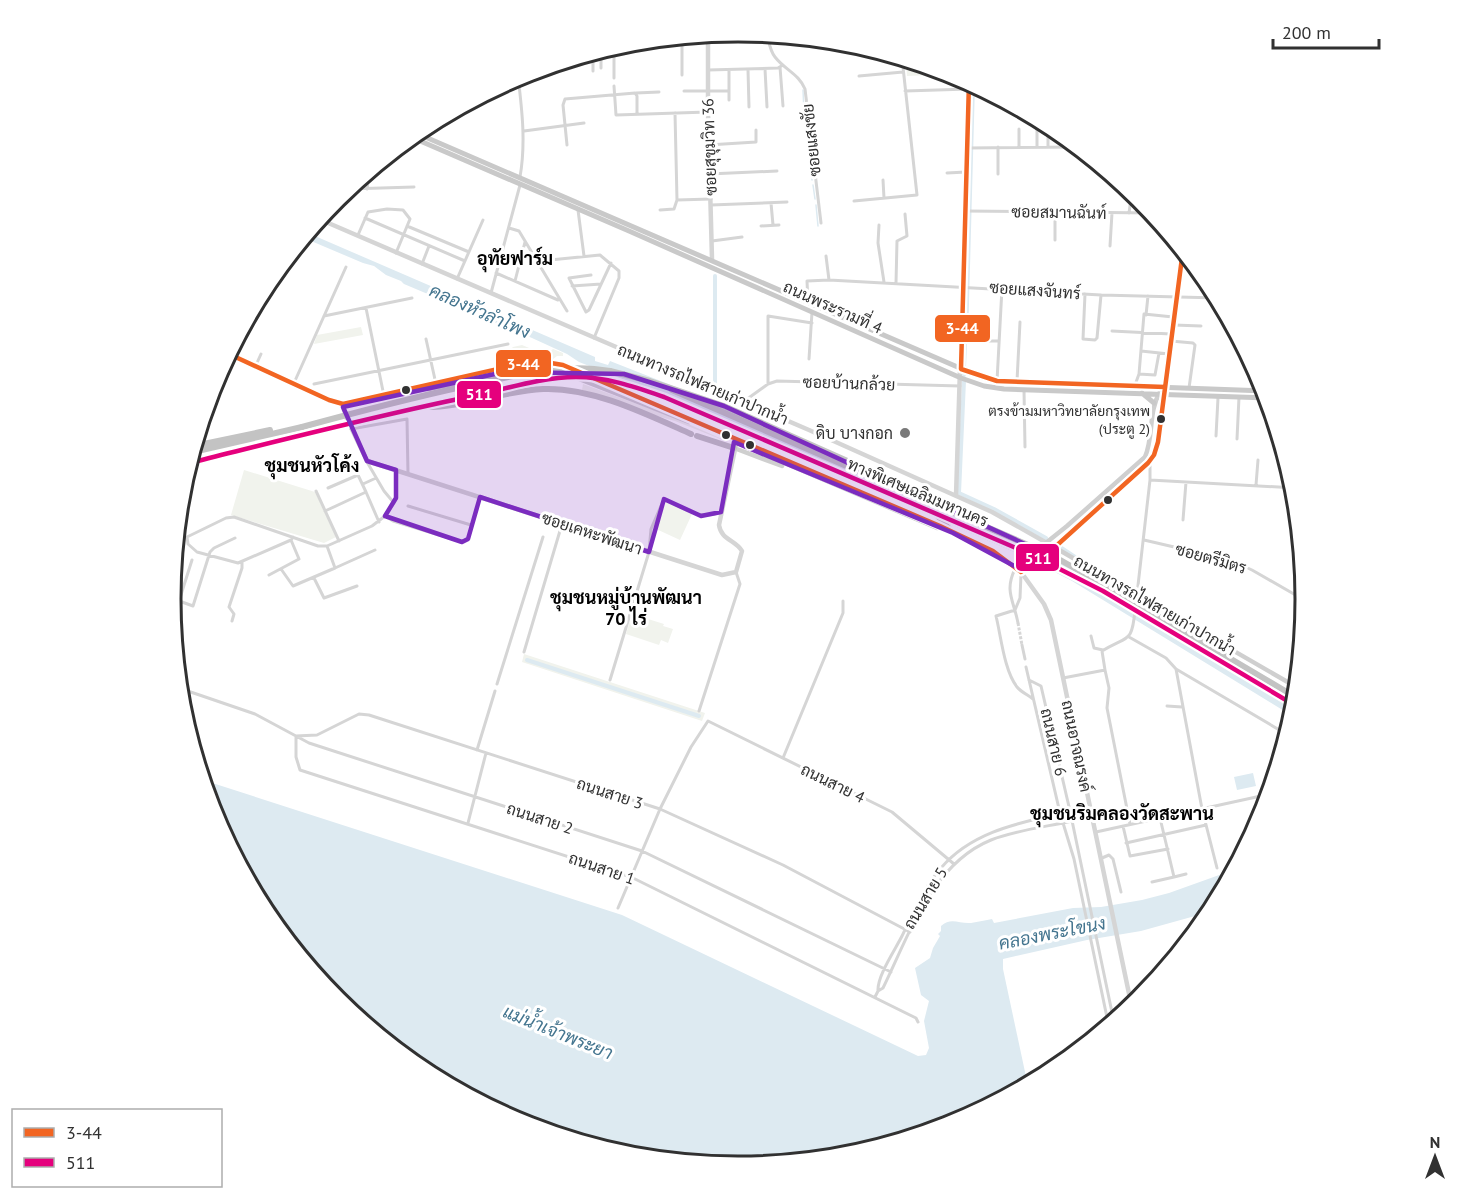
<svg xmlns="http://www.w3.org/2000/svg" width="1477" height="1199" viewBox="0 0 1477 1199" font-family="'PT Sans',Sarabun,sans-serif">
  <style>
    .green { fill: #f1f3ed }
    .water { fill: #ddeaf1 }
    .lines { fill: none; stroke-linecap: round; stroke-linejoin: round }
    .stream { stroke: #ddeaf1; stroke-width: 1.5 }
    .canal { stroke: #ddeaf1; stroke-width: 4 }
    .minor-tunnel { stroke: #d6d6d6; stroke-width: 3; stroke-dasharray: 3 1.5; stroke-linecap: butt }
    .minor { stroke: #d5d5d5; stroke-width: 3 }
    .tertiary { stroke: #d5d5d5; stroke-width: 4.5 }
    .secondary { stroke: #cfcfcf; stroke-width: 4.5 }
    .primary { stroke: #c9c9c9; stroke-width: 5 }
    .motorway { stroke: #c3c3c3; stroke-width: 6 }
    .motorway-bridge { stroke: #c3c3c3; stroke-width: 6 }
    .bus-1-casing { stroke: #fff; stroke-width: 9 }
    .bus-2-casing { stroke: #fff; stroke-width: 9 }
    .bus-1 { stroke: #f26522; stroke-width: 4.5 }
    .bus-2 { stroke: #e5007d; stroke-width: 4.5 }
    .marked { fill: #7b2cbf; fill-opacity: 0.2; stroke: #7b2cbf; stroke-width: 4.5; stroke-linejoin: round }
    .bus-dot { fill: #313131; stroke: #fff; stroke-width: 2 }
    .poi-dot { fill: #797979; stroke: #fff; stroke-width: 2 }
    .labels { text-anchor: middle; dominant-baseline: central; stroke-width: 6; stroke-linejoin: round; paint-order: stroke }
    .bus-label { font-size: 14px; fill: #313131; stroke: #fff; text-anchor: end }
    .street-label { font-size: 16px; fill: #313131; stroke: #fff }
    .poi-label { font-size: 16px; fill: #313131; stroke: #fff; text-anchor: end }
    .neighbourhood-label { font-size: 18px; font-weight: bold; fill: #000; stroke: #fff }
    .water-label { font-size: 18px; font-style: italic; fill: #44758f; stroke: #fff }
    .rim { fill: none; stroke: #313131; stroke-width: 3 }
    .line-badge { stroke: #fff; stroke-width: 2 }
    .badge-label { font-size: 16px; text-anchor: middle; font-weight: bold; fill: #fff }
  </style>
  <rect width="100%" height="100%" fill="#fff"/>
  <path class="green" d="M906,60L953,74L907,76Z
    M361,327L363,335L314,344L317,335Z
    M522,345L546,355L553,349L563,353V356H557L552,360L525,359L523,357L528,355L527,352L510,350L513,347Z
    M583,384L675,418L733,444L675,421L650,414L582,390Z
    M244,470L315,492L336,537L324,543L231,515Z
    M665,501L692,514L680,540L654,528Z
    M632,614L664,624L663,626L673,629L668,643L661,640L659,645L626,634Z
    M524,654L705,713L702,721L522,662Z"/>
  <path class="water" d="M308,233L595,357V361L608,365L610,361L676,387L1039,547L1297,696L1294,717L1072,581L1020,554L746,436L663,395L579,362L567,354L532,338L404,284L401,281L386,275L374,266L363,263L304,238Z
    M1253,773L1256,786L1237,790L1234,777Z
    M203,780L622,915L918,1056L926,1055L929,1048L924,1021L929,1001L921,995L915,968L930,958L933,948L940,936L938,934L941,931V926C951,917 959,924 971,923C978,922 986,920 992,919L994,923L1073,908L1101,907L1142,900L1169,893L1236,869L1213,911L1141,931L1087,940L1003,959V969L1028,1086L956,1124L849,1157L738,1167L627,1157L521,1124L423,1072L337,1001L266,915L214,817Z"/>
  <g class="lines">
    <path class="stream" d="M803,90L804,113
      M805,119L807,136
      M807,140V142
      M808,145L812,180
      M813,185L815,199
      M816,205L818,226"/>
    <path class="canal" d="M715,276V386
      M966,340L973,84
      M964,367L965,344
      M964,374V375
      M964,381L959,493L994,509L1046,538
      M1060,547L1084,563
      M527,660L699,716"/>
    <path class="minor-tunnel" d="M1018,623L1022,645"/>
    <path class="minor" d="M767,34C769,42 770,51 775,57C785,70 799,74 805,89L821,223
      M661,39L708,38
      M682,39V75
      M601,51V68
      M593,53V71
      M780,67L783,106
      M765,69L767,107
      M708,70L778,68L783,65
      M729,70V100
      M748,70L749,107
      M518,76C522,110 526,143 520,177
      M859,76L903,72
      M614,78V47
      M509,81L519,80
      M614,86L616,115L708,112
      M684,91H729
      M905,91L969,89
      M636,93L659,92
      M675,113L677,200L711,199
      M1019,129V147
      M524,131L584,123
      M567,145L563,105L565,99L635,93L637,96V114
      M708,145L756,142V130
      M998,147V174
      M1037,147V129H1048V146
      M967,148L1078,147
      M947,173L966,172
      M709,174L777,171
      M883,180L884,198
      M348,189L414,187
      M367,189L369,171
      M854,201L917,195L902,58
      M771,203L773,225
      M711,205L787,202
      M578,210L584,256
      M660,210L674,209L677,200
      M965,211L1153,213
      M1129,213L1132,191
      M365,218L465,261
      M879,225L878,243L884,282
      M407,226L469,252
      M761,226L779,225
      M509,228L519,231L567,311
      M358,235L368,212L387,209L403,210L410,219L396,253
      M1055,240V212
      M712,241L742,237
      M1110,246L1112,213
      M826,256L829,280
      M550,260L600,255L619,271V278L594,338
      M422,264L429,246
      M496,273L558,300
      M591,275L569,278L586,312L589,310L611,263
      M457,279L483,220
      M515,281L525,242
      M896,283L897,241L907,236L905,214
      M572,286L601,284
      M491,293L520,185
      M1085,294L1083,339L1095,340L1097,338L1101,295
      M808,302L807,281L829,280L1101,295L1218,298
      M366,308L384,396
      M1146,315L1148,296
      M324,316L412,298
      M1174,325L1201,326
      M1112,331L1171,334
      M426,339L436,384
      M962,341H999
      M1171,341L1193,343L1195,345L1189,388
      M1141,351L1169,354
      M809,359L812,312
      M256,365L261,354
      M1139,374L1155,375L1159,353
      M997,381L1002,288
      M1017,381L1020,322
      M294,383L346,267
      M314,384L508,344
      M768,384V316L812,323
      M1135,385L1139,374L1144,314L1173,317
      M1024,390L1025,447
      M743,402L768,384L777,381L960,386
      M351,429L407,419L408,474
      M1216,436L1218,398
      M1237,439L1239,397
      M1150,480L1295,488
      M363,484L376,478
      M1256,485L1258,460
      M1286,487L1289,466
      M316,491L339,541
      M366,492L379,522
      M394,503L396,498V470
      M408,506L471,525
      M325,511L366,492L358,475L328,488
      M385,516L393,521L462,542L468,539L480,497
      M1183,520L1186,482
      M293,537L291,540L238,563L197,552L188,544L187,537L226,518L234,517L318,546H327L372,526L385,516L394,503L384,491L367,462
      M1144,540L1230,560L1252,570L1306,601
      M327,546L335,568L375,550
      M281,569L293,586L335,568
      M1015,569C1004,591 1014,601 1018,623
      M269,575L299,559L291,540
      M314,578L324,598L357,586
      M171,598L193,606L210,552L214,548L235,538
      M179,601L192,560
      M1136,603L1150,480V464
      M1015,610L996,616C1001,636 1004,670 1017,687C1021,692 1028,695 1033,699
      M1015,610L1020,598L1021,574
      M232,621L234,614L229,607L242,568V562
      M1091,636L1094,648L1103,650
      M1129,637L1166,658L1176,669L1202,809L1217,868
      M1022,645L1025,659
      M524,652L562,524
      M1026,667L1060,813L1074,859L1109,1027
      M1176,669L1288,735
      M1105,670L1109,688L1107,708L1130,824
      M1063,678L1105,670L1102,651C1128,635 1132,644 1135,610
      M610,680L649,552L651,529L664,499C684,508 699,521 721,512
      M1029,680L1041,686L1070,811L1114,1022
      M497,684L543,537
      M179,688L255,714L309,743L642,851L891,972
      M1167,706L1182,707
      M699,711L740,584L736,572
      M477,750L495,691
      M783,758L843,613V601
      M468,823L486,753
      M1123,826L1130,856L1168,849
      M1096,832L1270,794
      M1126,843L1206,825
      M1102,858L1109,855L1113,859L1121,892
      M1174,877L1186,874
      M1152,882L1174,877L1160,818
      M618,908L660,809L691,747L708,721L892,812L954,864
      M910,932L783,865L660,809L369,715L359,714L317,735L296,736V757L300,770L631,877L916,1018L918,1022
      M878,991C877,976 895,950 902,936C913,913 924,887 941,868C973,830 1024,822 1070,811
      M875,997L878,991L883,988C909,935 932,864 991,840C1017,830 1045,827 1072,821"/>
    <path class="tertiary" d="M708,35V112L712,259
      M319,219L809,430L992,512L1047,543
      M1165,387L1183,250
      M343,407L347,419L367,461L722,575L736,572L742,551C736,540 721,540 719,525L737,440
      M956,496L969,82
      M1021,572L1044,604L1051,620L1132,1008"/>
    <path class="secondary" d="M229,354L329,400L343,404L358,402L529,362L554,363L595,377
      M483,377L536,367L551,368L689,422
      M608,383L940,526L993,551L1021,572L1055,547L1150,462C1163,442 1160,414 1164,392
      M428,389L458,383
      M740,444L937,528
      M734,448L782,466
      M1047,543L1298,688
      M1016,567L1067,526L1145,457C1154,436 1148,412 1160,392"/>
    <path class="primary" d="M416,133L983,378L997,381L1017,382L1266,391
      M411,137L629,231L961,378L984,386L1004,389L1268,398
      M1142,393L1154,403"/>
    <path class="motorway" d="M610,371L650,381L724,406L915,491L953,533
      M425,407C465,407 503,391 543,389C592,387 646,414 691,434
      M697,436L734,448
      M194,446L270,430
      M193,452L302,427
      M189,463L239,451
      M1043,561L1103,591L1128,606
      M1143,607L1297,698
      M1142,614L1296,706"/>
    <path class="motorway-bridge" d="M672,390L1028,545L1062,561L1143,607
      M302,427C357,412 411,398 466,386C514,376 562,362 610,371
      M239,451L418,407L511,386L562,378H594L626,384L664,397L1043,561
      M1128,606L1142,614"/>
    <g class="bus-1-casing">
      <path id="bus-1" d="M969,82L961,369L997,381L1165,387
        M229,354L329,400L343,404L520,364L545,362L563,365L940,526L993,551L1021,572L1055,547L1148,463L1154,455L1158,442L1183,250"/>
    </g>
    <g class="bus-2-casing">
      <path id="bus-2" d="M189,463C282,440 375,416 468,397C503,390 540,377 576,377C607,377 635,387 664,397L1030,554L1103,591L1296,706"/>
    </g>
    <use href="#bus-1" class="bus-1"/>
    <use href="#bus-2" class="bus-2"/>
  </g>
  <path class="marked" d="M504,372L624,374L724,406L1038,550L1016,567L953,533L734,442L721,512L701,516L664,499L649,552L480,497L468,539L462,542L385,516L396,498V470L367,461L343,407Z"/>
  <g class="bus-dot">
    <circle cx="406" cy="390" r="5"/>
    <circle cx="1161" cy="419" r="5"/>
    <circle cx="726" cy="435" r="5"/>
    <circle cx="750" cy="445" r="5"/>
    <circle cx="1108" cy="500" r="5"/>
  </g>
  <circle class="poi-dot" cx="905" cy="433" r="6"/>
  <g class="labels">
    <g class="bus-label">
      <text x="1150" y="411">ตรงข้ามมหาวิทยาลัยกรุงเทพ<tspan x="1150" dy="18">(ประตู 2)</tspan></text>
    </g>
    <g class="street-label">
      <text transform="translate(811 140) rotate(-96)">ซอยแสงชัย</text>
      <text transform="translate(709 147) rotate(-92)">ซอยสุขุมวิท 36</text>
      <text transform="translate(1059 212) rotate(1)">ซอยสมานฉันท์</text>
      <text transform="translate(1035 290) rotate(4)">ซอยแสงจันทร์</text>
      <text transform="translate(833 307) rotate(24)">ถนนพระรามที่ 4</text>
      <text transform="translate(849 383) rotate(2)">ซอยบ้านกล้วย</text>
      <text transform="translate(703 384) rotate(23)">ถนนทางรถไฟสายเก่าปากน้ำ</text>
      <text transform="translate(918 492) rotate(23)">ทางพิเศษเฉลิมมหานคร</text>
      <text transform="translate(592 533) rotate(18)">ซอยเคหะพัฒนา</text>
      <text transform="translate(1211 558) rotate(16)">ซอยตรีมิตร</text>
      <text transform="translate(1155 605) rotate(30)">ถนนทางรถไฟสายเก่าปากน้ำ</text>
      <text transform="translate(1054 742) rotate(77)">ถนนสาย 6</text>
      <text transform="translate(1077 746) rotate(78)">ถนนอาจณรงค์</text>
      <text transform="translate(833 783) rotate(26)">ถนนสาย 4</text>
      <text transform="translate(610 793) rotate(18)">ถนนสาย 3</text>
      <text transform="translate(540 818) rotate(18)">ถนนสาย 2</text>
      <text transform="translate(602 868) rotate(19)">ถนนสาย 1</text>
      <text transform="translate(925 898) rotate(-59)">ถนนสาย 5</text>
    </g>
    <g class="poi-label">
      <text x="893" y="433">ดิบ บางกอก</text>
    </g>
    <g class="neighbourhood-label">
      <text x="515" y="258">อุทัยฟาร์ม</text>
      <text x="312" y="465">ชุมชนหัวโค้ง</text>
      <text x="626" y="597">ชุมชนหมู่บ้านพัฒนา<tspan x="626" dy="21">70 ไร่</tspan></text>
      <text x="1122" y="813">ชุมชนริมคลองวัดสะพาน</text>
    </g>
    <g class="water-label">
      <text transform="translate(480 311) rotate(24)">คลองหัวลำโพง</text>
      <text transform="translate(1052 933) rotate(-11)">คลองพระโขนง</text>
      <text transform="translate(558 1032) rotate(22)">แม่น้ำเจ้าพระยา</text>
    </g>
  </g>
  <path d="M0 0H1477V1199H0ZM181 599a557 557 0 1 1 1114 0a557 557 0 1 1-1114 0Z" fill="#fff" fill-rule="evenodd"/>
  <path class="rim" d="M181 599a557 557 0 1 1 1114 0a557 557 0 1 1-1114 0Z"/>
  <g class="line-badge">
    <rect x="934" y="314" width="57" height="29" rx="6" fill="#f26522"/>
    <rect x="495" y="349" width="57" height="29" rx="6" fill="#f26522"/>
    <rect x="456" y="380" width="46" height="29" rx="6" fill="#e5007d"/>
    <rect x="1015" y="543" width="45" height="29" rx="6" fill="#e5007d"/>
  </g>
  <g class="badge-label">
    <text x="962" y="334">3-44</text>
    <text x="523" y="370">3-44</text>
    <text x="479" y="400">511</text>
    <text x="1038" y="564">511</text>
  </g>
  <rect x="12" y="1109" width="210" height="78" fill="#ffffff" stroke="#adadad" stroke-width="1.5"/>
  <rect x="24" y="1128" width="30" height="9" fill="#f26522" stroke="#adadad" stroke-width="1.5"/>
  <text x="66" y="1139" font-size="18" fill="#313131">3-44</text>
  <rect x="24" y="1158" width="30" height="9" fill="#e5007d" stroke="#adadad" stroke-width="1.5"/>
  <text x="66" y="1169" font-size="18" fill="#313131">511</text>
  <g transform="translate(1435 1157)" stroke="#ffffff" stroke-width="4.5" paint-order="stroke">
  <path d="M0-4.5L10 22L0 15L-10 22Z" fill="#313131"/>
  <text y="-9" font-size="16" font-weight="bold" text-anchor="middle" fill="#313131">N</text>
  </g>
  <path d="M1273 39v9h106v-9" fill="none" stroke="#313131" stroke-width="3"/>
  <text x="1282" y="39" font-size="18" fill="#313131" stroke="#ffffff" stroke-width="4.5" paint-order="stroke">200 m</text>
</svg>
